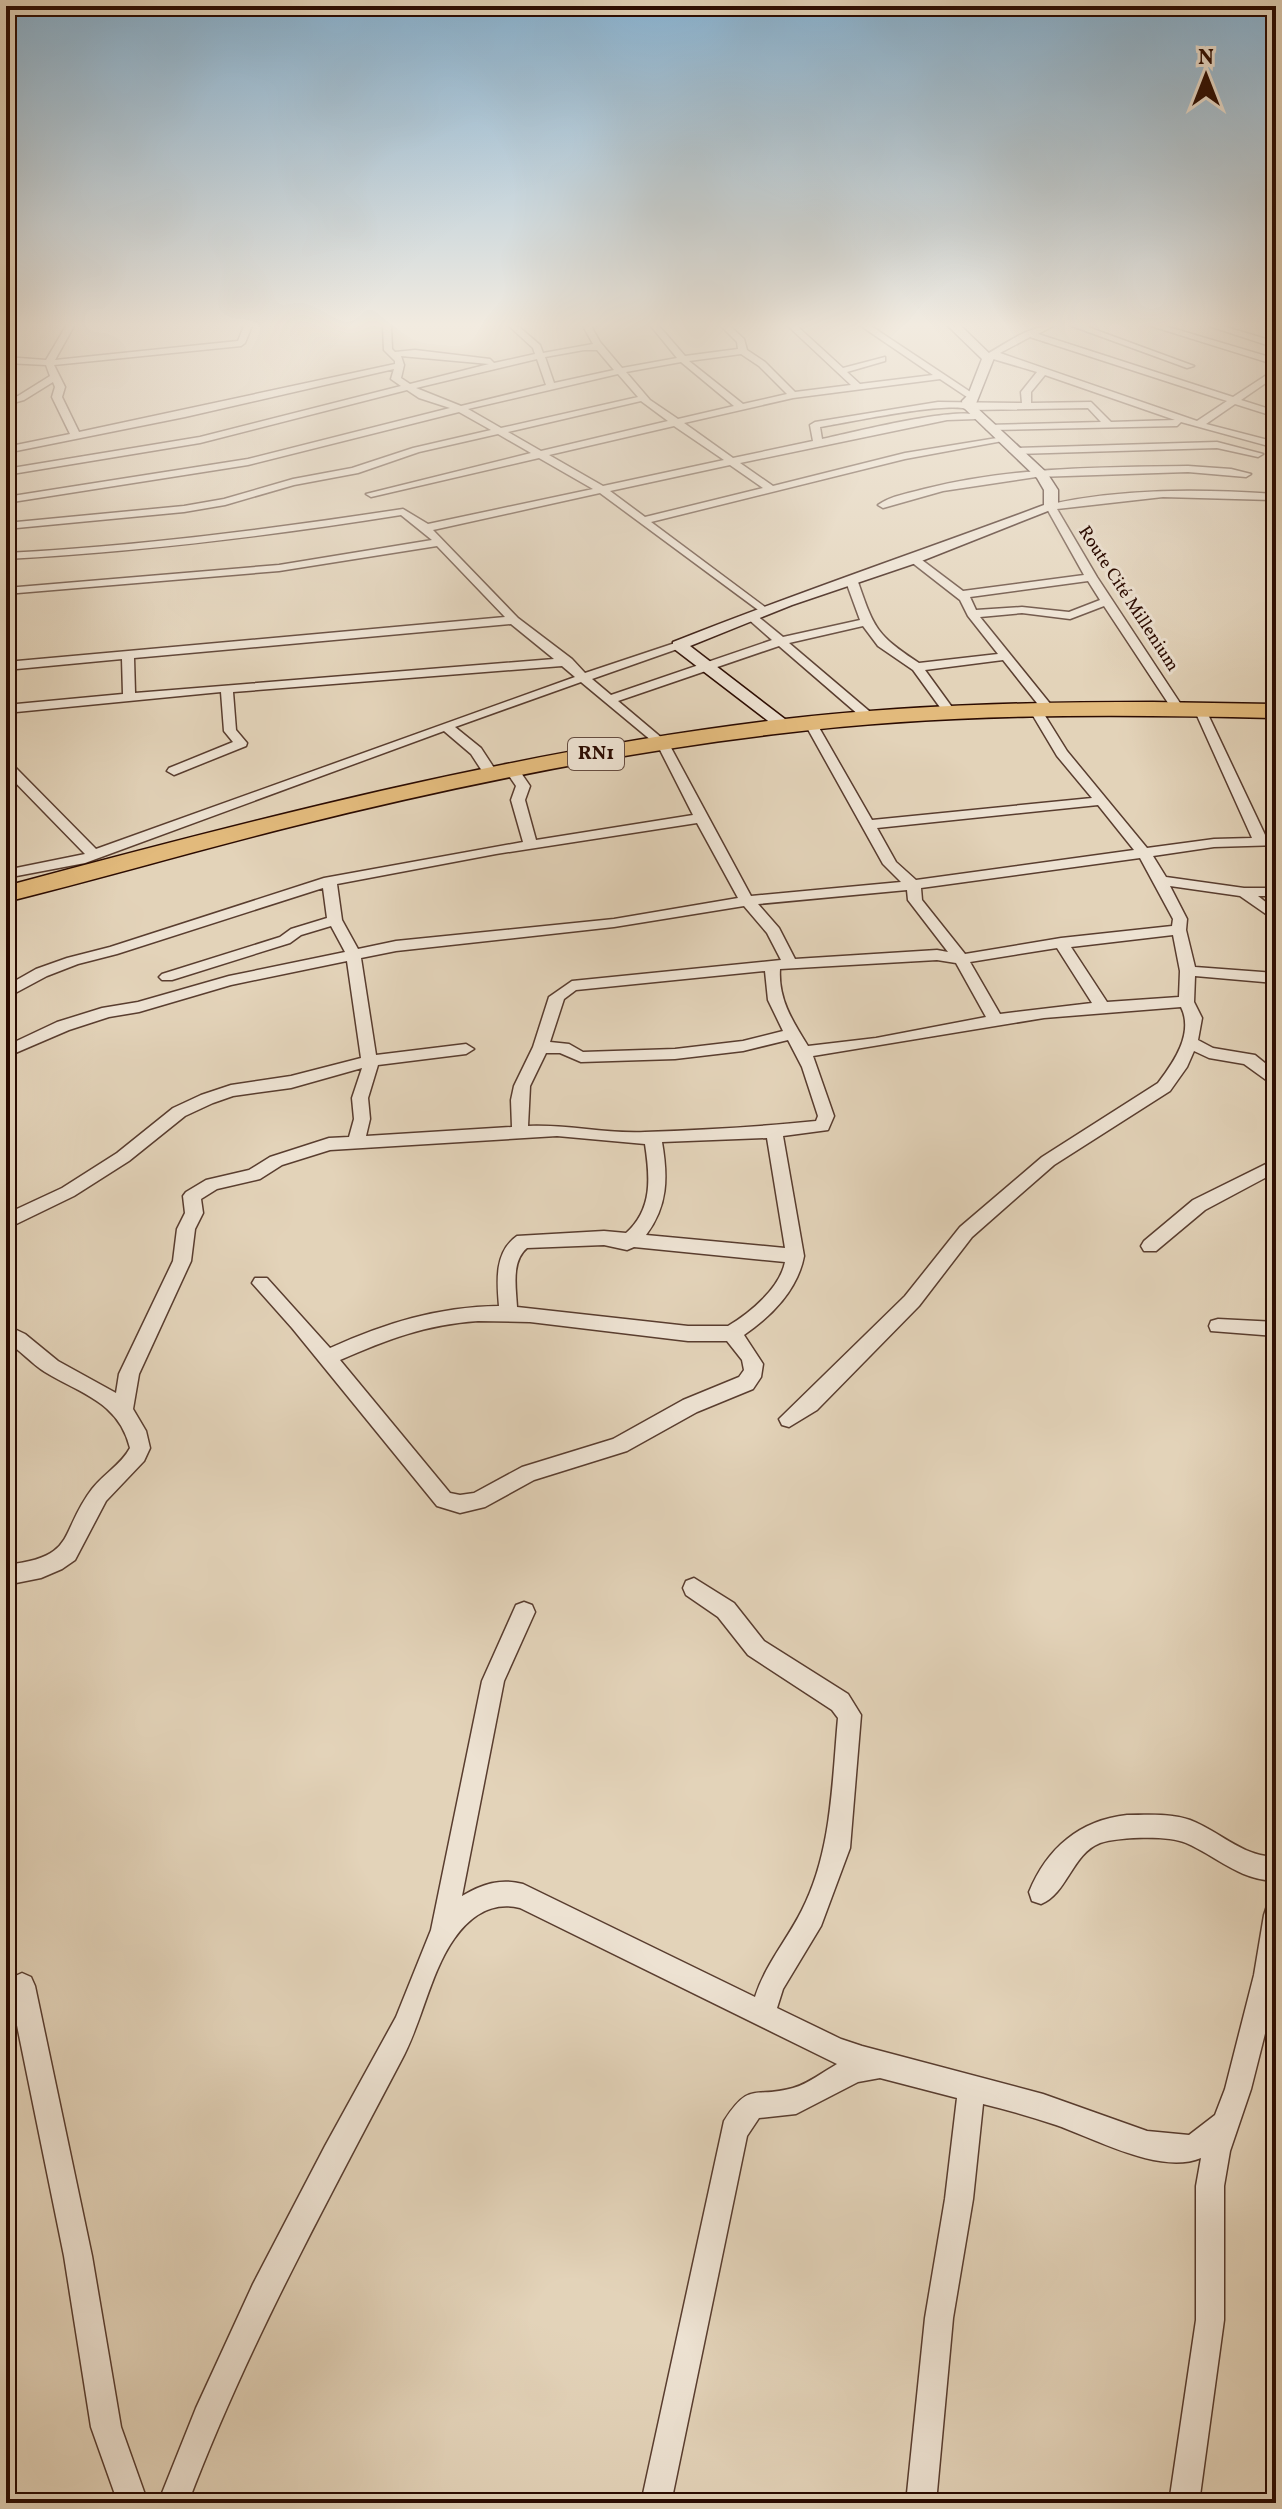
<svg xmlns="http://www.w3.org/2000/svg" width="1282" height="2509" viewBox="0 0 1282 2509" font-family="Vollkorn,serif">
  <style>
    .lines { fill: none; stroke-linecap: round; stroke-linejoin: round }
    .street-casing { stroke: #593d2f; stroke-width: 3 }
    .secondary-casing { stroke: #2b0b01; stroke-width: 3 }
    .highway-casing { stroke: #2b0b01; stroke-width: 3 }
    .street { fill: #ede2d2; fill-rule: evenodd }
    .secondary { fill: #ede2d2; fill-rule: evenodd }
    .highway { fill: #e2ba7c; fill-rule: evenodd }
    .labels { text-anchor: middle; dominant-baseline: central; stroke-width: 6; stroke-linejoin: round; paint-order: stroke }
    .far-street-label { font-size: 18px; fill: #2b0b01; stroke: #ede2d2 }
    .shield { fill: #ede2d2; stroke: #654c40; stroke-width: 2 }
    .shield-label { font-size: 20px; font-weight: bold; fill: #2b0b01 }
  </style>
  <rect width="100%" height="100%" fill="#e3d3b9"/>
  <filter id="stains"><feTurbulence type="fractalNoise" baseFrequency=".0025" numOctaves="4"/><feColorMatrix values="0 0 0 0 .2 0 0 0 0 .09 0 0 0 0 .02 0 0 0 .5 -.17"/></filter>
  <radialGradient id="worn" r=".72"><stop offset=".6" stop-color="#630" stop-opacity="0"/><stop offset="1" stop-color="#630" stop-opacity=".3"/></radialGradient>
  <g class="lines">
    <g class="street-casing">
      <path id="street" d="M66,326H74L55,360L238,341L244,326H252L245,343L241,346L54,365L65,387L62,397L79,432L395,364V361L384,350L383,326H391L392,349L395,352L415,350L490,359L494,363L535,354L533,348L509,326H518L540,345L543,353L593,344L583,326H591L600,342L622,368L677,358L651,326H659L685,356L738,349L737,342L721,326H730L744,339L747,350L765,362L795,392L851,385L788,326H797L843,368L885,357V361L847,372L860,384L933,375L861,326H871L978,397L970,399L940,379L793,398L684,423L733,458L813,441L810,425L815,422L938,402L1022,403L1021,392L1037,372L983,356C1005,345 1026,326 1053,326L1038,334L1233,397L1276,369V376L1241,400L1276,411V417L1235,404L1206,424L1276,442V448L1181,422L1177,426L989,430L986,429V425L1101,422L1088,408L969,410C951,400 846,423 820,427L822,439C850,433 960,405 981,416L976,419L947,420L740,463L773,486L905,453L1003,437L1008,440L905,459L651,522L769,610L771,612L765,615L600,493L433,530L518,618L572,659L585,673L675,643H683V647L592,679L611,695L772,640L747,618V614H755L783,637L860,620L845,579L851,576L857,579C874,628 875,634 919,663L998,654L968,616L960,600L910,561V557H918L963,591L1084,575L1046,507L1047,505C1122,488 1200,489 1276,494V500L1163,497L1057,509L1097,577L1184,709L1182,712H1174L1104,606L1070,619L1022,613L980,617L1052,706V712H1044L1003,660L925,670L957,714L947,717L913,670L878,646L863,626L789,643L875,716V722H867L779,646L618,701L669,744L751,896L901,882L883,864L805,724L807,721L817,724L872,820L1092,798L1057,756L1029,709L1035,705L1039,706L1067,751L1147,848L1214,839L1252,838L1194,709L1204,706L1266,837H1276V845L1214,847L1153,856L1166,877L1244,888H1276V896H1258L1276,910V921L1240,896L1170,886L1187,919L1186,930L1195,967L1276,973V983L1195,976L1194,1002L1202,1018L1198,1040L1213,1048L1255,1055L1276,1072V1087L1244,1064L1209,1058L1194,1051L1187,1067L1170,1091L1054,1165L972,1237L919,1306L817,1410L789,1427L782,1425L779,1419L905,1296L960,1227L1042,1157L1158,1083C1174,1062 1194,1033 1181,1007L1044,1018L813,1056L834,1116L828,1130L783,1136L804,1256C798,1289 772,1316 744,1335L763,1364L761,1377L753,1389L697,1412L627,1451L534,1480L485,1507L460,1513L437,1506L292,1328L252,1283L255,1278H267L330,1348C386,1323 437,1307 499,1306C497,1282 494,1252 517,1236L604,1231L626,1233C653,1209 650,1177 645,1144L557,1136L330,1150L282,1165L260,1179L217,1189L201,1199L203,1213L195,1229L191,1261L139,1374L133,1409L146,1431L150,1448L144,1461L106,1501L75,1560L62,1569L41,1578L6,1585V1565C78,1557 58,1534 92,1489C103,1474 121,1465 130,1448C119,1402 81,1394 45,1372C31,1363 20,1350 6,1341V1325L25,1334L58,1361L116,1393L119,1374L173,1261L177,1229L185,1213L183,1196L186,1192L206,1180L249,1170L270,1157L329,1138L349,1137L354,1119L352,1098L362,1068L291,1088L233,1096L213,1103L185,1116L129,1161L74,1196L6,1229V1214L62,1188L117,1153L173,1108L201,1095L231,1085L291,1076L361,1058L347,961L231,985L139,1012L109,1017L69,1030L6,1057V1046L57,1022L102,1008L138,1002L229,976L345,952L331,926L301,935L290,943L172,980H162L159,977L162,974L280,937L291,929L327,918L323,888L117,954L78,964L47,976L6,998V986L36,969L67,958L110,947L324,878L523,842L511,800L516,786L505,770L512,766L517,767L530,786L525,800L536,840L693,815L658,746L581,682L455,727L481,748L498,774L496,777H486L471,754L444,731L85,863L6,878V870L85,854L6,773V762L11,763L96,849L575,677L562,666L233,692L236,730L247,743L246,746L174,775L167,771L169,768L233,742L224,731L221,692L6,713V705L123,694L122,659L6,670V662L505,617L437,546L279,571L6,594V588L279,565L432,540L401,515C269,536 139,552 6,559V553C140,546 271,529 403,509L428,524L593,489L539,458L371,497L366,494L531,453L498,434L419,452L358,473L294,485L225,505L184,512L6,529V523L184,506L224,499L293,479L352,468L413,448L491,430L459,412L248,465L6,503V497L248,459L450,408L419,398L407,390L200,443L6,475V469L200,437L401,386L391,379L394,369L185,417L6,453V447L70,434L52,397L55,387L53,382L24,400L6,405V399L18,396L50,376L46,365L6,363V357L46,360ZM1030,337L1227,401L1197,421L1000,353ZM584,350H597L614,370L554,383L545,357ZM741,354L759,366L787,394L743,404L689,361ZM401,356L489,364L410,384L401,378L404,365ZM537,359L546,385L461,406L416,388ZM681,362L734,406L678,419L650,400L626,372ZM618,374L638,397L501,428L468,409ZM1045,375L1175,420L1111,422L1091,402L1031,403V392ZM641,401L668,421L541,451L508,432ZM674,426L724,460L603,486L549,455ZM730,465L763,488L645,517L610,491ZM1088,581L1100,600L1069,612L1022,607L976,610L970,597ZM511,624L554,659L135,693L134,658ZM1098,805L1134,850L916,880L896,862L877,828ZM697,823L738,898L614,919L396,941L358,949L342,920L337,884L496,854ZM1140,858L1173,919L1172,926L1061,938L965,954L922,900L921,888ZM907,890L908,900L948,952L937,950L795,959L779,928L758,904ZM744,906L767,933L781,960L572,981L549,997L533,1047L514,1086L511,1100L512,1127L366,1136L370,1119L368,1098L378,1065L466,1054L474,1049L466,1044L376,1055L361,958L396,951L614,927ZM1173,935L1180,971L1179,997L1107,1002L1071,947ZM1057,948L1092,1003L1000,1014L970,962ZM937,960L956,963L986,1017L876,1038L808,1046C793,1022 778,999 780,969ZM765,971L768,1000L783,1031L743,1041L675,1049L583,1052L569,1044L550,1042L564,999L576,990ZM788,1040L802,1067L818,1116L816,1121C759,1127 701,1130 645,1132C606,1134 567,1124 528,1126L530,1086L546,1053H560L581,1062L675,1059L743,1051ZM767,1138L785,1248L646,1235C668,1206 668,1177 662,1142ZM604,1245L627,1250L634,1247L785,1262C780,1288 750,1313 728,1326H688L517,1307C516,1288 511,1261 527,1248ZM478,1321L530,1322L688,1341H727L742,1360L744,1370L739,1377L683,1400L613,1439L522,1467L474,1493L460,1495L450,1493L340,1360C389,1339 424,1325 478,1321Z
        M1072,326H1085L1194,366L1187,368Z
        M1151,326H1165L1276,359V365Z
        M1209,326H1223L1276,342V348Z
        M1217,442L1263,454L1258,457L1217,448L1014,454L1009,451L1014,448Z
        M1188,466L1231,469L1251,474L1246,477L1188,472L1036,477L943,491L883,508L878,505C890,496 909,493 924,489C1010,467 1100,467 1188,466Z
        M1276,569V592L1270,589L1271,572Z
        M1276,1159V1172L1205,1210L1156,1251H1144L1141,1246L1144,1241L1193,1200Z
        M1218,1319L1276,1322V1336L1211,1331L1209,1326L1211,1321Z
        M694,1578L734,1603L764,1641L848,1694L861,1715L850,1848L821,1926L783,1989L777,2008L841,2039L862,2046L1043,2094L1147,2131L1189,2135L1215,2115L1225,2089L1254,1975L1264,1915L1267,1906L1276,1903V1990L1251,2089L1230,2151L1224,2186V2320L1199,2503H1169L1196,2320V2186L1201,2158C1160,2175 1096,2139 1056,2125C1032,2117 1008,2110 983,2104L973,2199L953,2318L936,2503H906L925,2318L945,2199L957,2098L880,2078L858,2082L796,2114L759,2118L747,2136L671,2503H641L724,2121C750,2080 755,2099 793,2088C808,2084 823,2072 837,2064L520,1908C492,1901 470,1916 454,1939C430,1973 422,2023 401,2061C325,2206 246,2349 188,2503H158L196,2408L253,2284L325,2146L396,2017L431,1930L482,1681L516,1605L524,1602L532,1605L535,1612L504,1681L462,1896C482,1884 500,1878 523,1884L755,1997C765,1965 787,1940 802,1910C832,1851 832,1783 838,1718L832,1710L748,1655L718,1617L686,1595L683,1588L686,1581Z
        M1127,1815C1147,1815 1171,1813 1190,1820C1221,1832 1241,1856 1276,1857V1881C1239,1880 1218,1857 1186,1843C1169,1835 1118,1837 1100,1843C1072,1854 1067,1894 1041,1904L1032,1901L1029,1892C1047,1848 1080,1820 1127,1815Z
        M22,1973L31,1977L35,1986L92,2256L121,2427L148,2503H118L91,2427L64,2256L9,1986L13,1977Z"/>
    </g>
    <g class="secondary-casing">
      <path id="secondary" d="M948,326H961L994,358L975,406L1047,473L1058,490V507L919,562L792,605L690,646L794,726L792,730H780L673,648V642C796,593 921,551 1044,505V490L1037,478L963,407L962,401L968,395L982,359Z"/>
    </g>
    <g class="highway-casing">
      <path id="highway" d="M1153,702L1276,704V718C1112,714 947,713 784,733C619,752 455,786 294,826C198,850 102,878 6,902V886C262,817 521,750 785,719C907,705 1030,702 1153,702Z"/>
    </g>
    <use href="#street" class="street"/>
    <use href="#secondary" class="secondary"/>
    <use href="#highway" class="highway"/>
  </g>
  <linearGradient id="sky" x2="0" y2="1"><stop stop-color="#88b5d6"/><stop offset="0.48" stop-color="#f2ebe0"/><stop offset="1" stop-color="#f2ebe0" stop-opacity="0"/></linearGradient>
  <rect width="1282" height="677" fill="url(#sky)"/>
  <g class="labels">
    <g class="far-street-label">
      <text transform="translate(1128 599) rotate(57)">Route Cité Millenium</text>
    </g>
    <rect class="shield" x="568" y="738" width="56" height="32" rx="6"/>
    <g class="shield-label">
      <text x="596" y="754">RN1</text>
    </g>
  </g>
  <rect width="1282" height="2509" fill="none" stroke="#e3d3b9" stroke-width="32"/>
  <rect x="8" y="8" width="1266" height="2493" fill="none" stroke="#2b0b01" stroke-width="4"/>
  <rect x="16" y="16" width="1250" height="2477" fill="none" stroke="#2b0b01" stroke-width="2"/>
  <g transform="translate(1206 76)" stroke="#ede2d2" stroke-width="6" paint-order="stroke">
  <path d="M0-6L14 30L0 20L-14 30Z" fill="#2b0b01"/>
  <text y="-12" font-size="22" font-weight="bold" text-anchor="middle" fill="#2b0b01">N</text>
  </g>
  <rect width="100%" height="100%" filter="url(#stains)"/>
  <rect width="100%" height="100%" fill="url(#worn)"/>
</svg>
